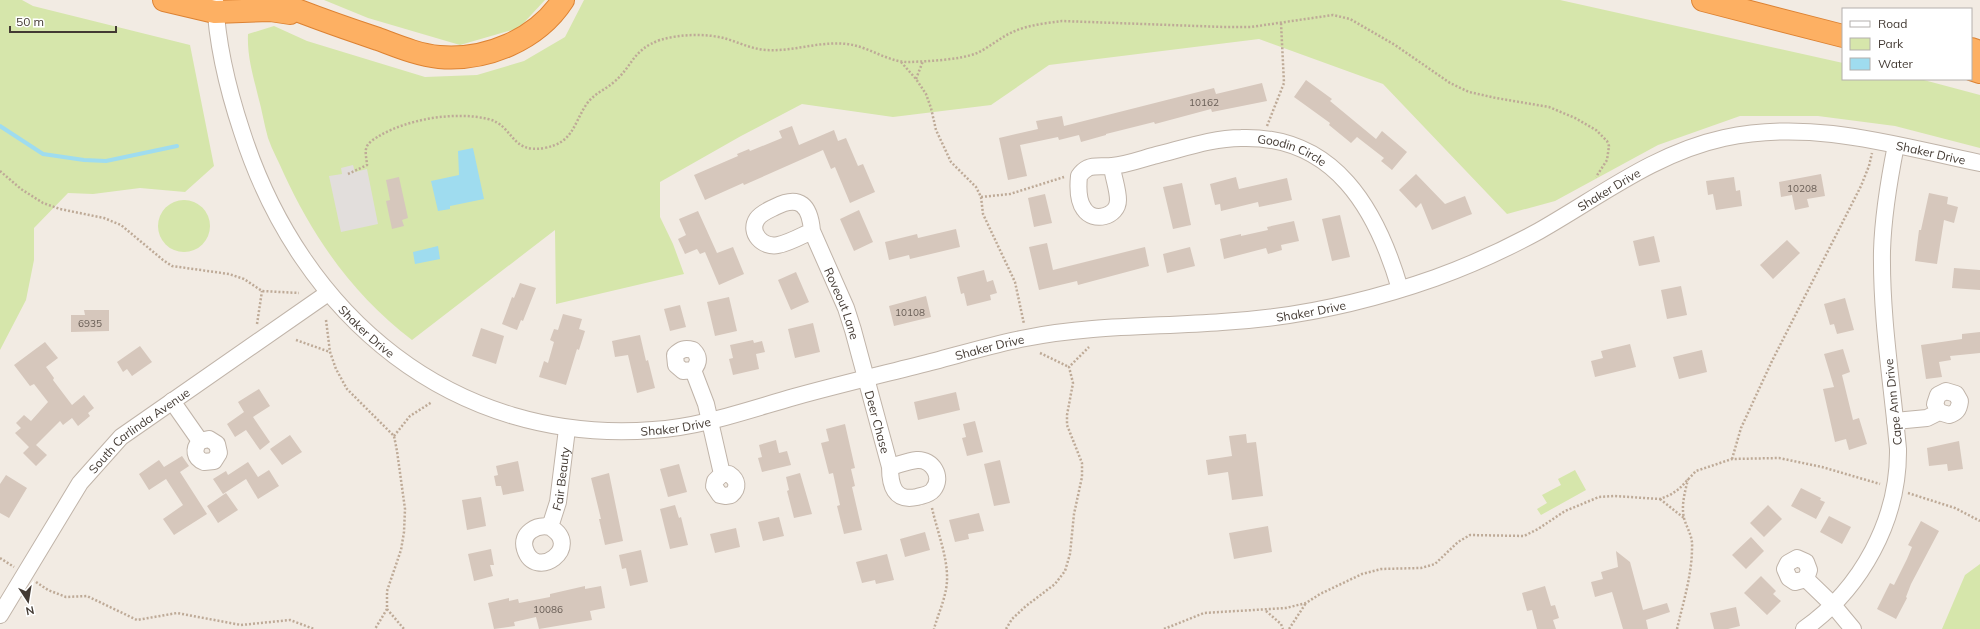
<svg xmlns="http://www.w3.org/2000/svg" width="1980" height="629" viewBox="0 0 1980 629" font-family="Mulish,sans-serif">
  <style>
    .green { fill: #d6e6ab }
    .parking { fill: #e2dedc }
    .water { fill: #9fdcef }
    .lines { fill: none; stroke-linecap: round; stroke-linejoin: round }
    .stream { stroke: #9fdcef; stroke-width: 4 }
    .building { fill: #d6c7bc }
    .minor-casing { stroke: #c0b4a9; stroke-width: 18 }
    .highway-casing { stroke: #dc8233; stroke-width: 24 }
    .path { stroke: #beaa97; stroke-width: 2.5; stroke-dasharray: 2 2; stroke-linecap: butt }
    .minor { stroke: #fff; stroke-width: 16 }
    .highway { stroke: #fdb063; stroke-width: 22 }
    .labels { text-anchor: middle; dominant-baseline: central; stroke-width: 4; stroke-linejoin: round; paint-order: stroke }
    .number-label { font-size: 10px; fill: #685d55 }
    .street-label { font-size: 12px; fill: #433a33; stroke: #fff }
  </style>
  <rect width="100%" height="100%" fill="#f2ebe3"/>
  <path class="green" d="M0,0H22L33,6L190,45L214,166L185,192L140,188L93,194L68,193L34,228V260L26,300L0,350Z
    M324,0H545L519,28L460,45L368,18Z
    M584,0H1560L1843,63V79H1920L1980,95V148L1895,126L1818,116H1740L1658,145L1555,201L1507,214L1383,84L1259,39L1049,65L991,105L893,117L802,104L741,136L660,182V217L673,244L684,274L556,304L555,230L412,340C354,296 314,239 284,174C279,162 272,150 268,138C264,124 262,110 258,96C253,75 247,56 248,34L274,26L307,41L425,77L477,75L524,61L565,37Z
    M158 226a26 26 0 1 1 52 0a26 26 0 1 1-52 0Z
    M1575,470L1586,490L1541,515L1537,509L1547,503L1542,495L1561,485L1558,479Z
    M1980,564V629H1942L1965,575Z"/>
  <path class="parking" d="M353,165L355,172L367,169L378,224L341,232L329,176L342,174L341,168Z"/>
  <path class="water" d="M473,148L484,199L450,206V209L438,211L431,181L459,175L458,151Z
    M438,246L440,259L415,264L413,252Z"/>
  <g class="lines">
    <path class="stream" d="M0,126L43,154L84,160L106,161L177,146"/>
  </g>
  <path class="building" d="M1306,80L1332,99L1330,101L1376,139L1382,131L1407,152L1392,170L1381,161L1384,158L1357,137L1351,143L1329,125L1330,123L1294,97Z
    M1262,83L1267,101L1212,112L1211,109L1155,124L1154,122L1106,134V135L1081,142L1079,135L1059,140L1058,137L1020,145L1027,176L1008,180L999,138L1038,129L1036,121L1062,116L1064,126L1214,88L1216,94Z
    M792,126L799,145L834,130L838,141L846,138L858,166L863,164L875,192L850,203L835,167L831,169L823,150L744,185L743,183L705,200L694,175L738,156L737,154L749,149L750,151L782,138L779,131Z
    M1416,174L1445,204L1465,196L1472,214L1432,230L1421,203L1416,208L1399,190Z
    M1821,174L1825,196L1807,199L1809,207L1795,210L1792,195L1781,197L1779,182Z
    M399,177L408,218L402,220L404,226L392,229L386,201L390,200L386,180Z
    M1236,177L1239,189L1287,178L1292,200L1259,207L1258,202L1221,211L1220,204L1215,205L1210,184Z
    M1734,177L1736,191L1740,190L1742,206L1716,210L1713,194L1708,195L1706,181Z
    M1182,183L1191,225L1173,229L1163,187Z
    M1929,193L1948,197L1947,204L1958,207L1954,223L1944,220L1937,264L1915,261L1919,230H1921Z
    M1045,194L1052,223L1034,227L1028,198Z
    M859,210L873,242L854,251L840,219Z
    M698,211L717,253L733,247L744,274L719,285L705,252L700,254L697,249L685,254L678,239L686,235L679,219Z
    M1340,215L1350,257L1332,261L1322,219Z
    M1294,221L1299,241L1281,245L1282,250L1268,254L1266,248L1224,259L1220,239L1241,234V236L1268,230L1267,227Z
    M956,229L960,247L910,259L909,255L889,260L885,242L917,234L918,238Z
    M1654,236L1660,262L1639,266L1633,241Z
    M1787,240L1800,253L1773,279L1760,265Z
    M1047,243L1053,270L1145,247L1149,266L1078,285L1077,281L1039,290L1029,247Z
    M1190,247L1195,266L1167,273L1163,254Z
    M1954,268L1980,270V290L1952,288Z
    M984,270L987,282L993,280L997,293L990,295L991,300L967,306L964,293L961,294L957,277Z
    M796,272L809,302L791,310L778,280Z
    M520,283L536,288L523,321L521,320L517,330L502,324L512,297L514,298Z
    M1681,286L1687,315L1667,319L1661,290Z
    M926,296L931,317L894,326L889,306Z
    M729,297L737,331L715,336L707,302Z
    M1845,298L1854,330L1837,334L1834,324L1830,325L1824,304Z
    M680,305L686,327L670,331L664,309Z
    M84,310H109V331L71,332V315H85Z
    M563,314L582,319L579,329L585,331L579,350L577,349L566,385L539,377L544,361L548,363L554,342L550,340L554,329L558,330Z
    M813,323L820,352L795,358L788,329Z
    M481,328L504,336L496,364L472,356Z
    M1980,332V353L1950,356L1951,360L1939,362L1942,377L1926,379L1921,345L1962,339V334Z
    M640,335L646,361L648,360L655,388L637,393L628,355L615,357L612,341Z
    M753,340L754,343L762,341L765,352L756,354L759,369L733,375L729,359L733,358L730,345Z
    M45,342L58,358L46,367L54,378L53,380L72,405L84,395L94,408L88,413L90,416L78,426L72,418L63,425L60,421L36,445L47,455L36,466L23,453L29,447L15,433L21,428L16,423L24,415L31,421L48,402L34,384L30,386L14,365Z
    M1630,344L1636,367L1595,377L1591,361L1603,358L1601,351Z
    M140,346L152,362L132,376L127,369L123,372L117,362Z
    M1843,349L1850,372L1842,375L1853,420L1859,418L1867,444L1849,450L1846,439L1835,442L1823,389L1834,387L1824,354Z
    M1702,350L1707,372L1679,379L1673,357Z
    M259,389L270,406L253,417L270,442L260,450L246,430L235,437L227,424L244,412L238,402Z
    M956,392L960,410L918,420L914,402Z
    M975,421L983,452L967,456L962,438L966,437L963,424Z
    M845,424L855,468L851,469L855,486L852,487L862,530L844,534L837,506L840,505L833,473L829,474L821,443L829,441L826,429Z
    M1246,434L1247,443L1256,442L1263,496L1232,500L1228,472L1208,475L1206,460L1232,456L1229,436Z
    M290,435L302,452L282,465L270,449Z
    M776,440L779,453L787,451L791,465L762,472L758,458L762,457L759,445Z
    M1959,441L1963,469L1948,471L1947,464L1929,466L1927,448Z
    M182,456L189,466L180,472L207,514L174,535L163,519L183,505L166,479L149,490L139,474L159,460L164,467Z
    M1000,460L1010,503L994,506L984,464Z
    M518,461L524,491L503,495L501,486H496L494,476L498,475L496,466Z
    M248,462L258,477L269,470L279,486L258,499L246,479L223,494L213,479L226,471L228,475Z
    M679,464L687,492L668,497L660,469Z
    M609,473L623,541L605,545L599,519H601L591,478Z
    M800,473L812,514L794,518L787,491L789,490L786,477Z
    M6,475L27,488L9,518L0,513V484Z
    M1801,488L1821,498L1820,500L1825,502L1816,519L1791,506Z
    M226,493L238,510L218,523L207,506Z
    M481,497L486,526L467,530L462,500Z
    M675,505L679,518L681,517L688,545L670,549L660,509Z
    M1768,505L1782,519L1764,537L1750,523Z
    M979,513L984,531L968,534L969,539L955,542L949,520Z
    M1829,516L1851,527L1842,544L1820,532Z
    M779,517L784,536L763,541L758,522Z
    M1921,521L1939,531L1911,584L1906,597L1907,598L1896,619L1877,609L1890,583L1894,585L1907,559L1912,547L1908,545Z
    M1268,526L1272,552L1234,559L1229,533Z
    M736,528L740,547L715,553L710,534Z
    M925,532L930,550L905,557L900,539Z
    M1751,537L1764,551L1746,569L1732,555Z
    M491,549L494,565H490L493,576L474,581L468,554Z
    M641,550L648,582L630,586L626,568L622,569L619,555Z
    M1616,551L1630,562L1643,610L1667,603L1670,612L1646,620L1648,629H1623L1612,592L1595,597L1591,582L1603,579L1601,572L1618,567Z
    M887,554L894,580L876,584L875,580L862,583L856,562Z
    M1761,576L1776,591L1773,594L1781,601L1767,615L1744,593Z
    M585,586V589L601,586L605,608L590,611L592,620L539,629L536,617L514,622L515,626L494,629L488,603L509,598V601L518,599L519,603L550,597V594Z
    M1545,586L1551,606L1555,605L1559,618L1553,620L1556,629H1537L1532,610L1527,611L1522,593Z
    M1736,607L1740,626L1728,629H1714L1710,613Z"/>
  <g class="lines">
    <g class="minor-casing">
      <g id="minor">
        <path id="s1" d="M215,0C217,45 228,90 242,132C301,316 453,445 653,430C701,427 748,410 794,397C841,384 888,373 935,361C965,353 995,344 1026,338C1091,325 1156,327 1222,322C1294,318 1367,302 1435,278C1471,265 1506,249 1539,231C1599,197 1655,153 1724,138C1812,119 1894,145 1980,163"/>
        <path id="s2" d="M1112,166C1113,177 1118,189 1118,200C1118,217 1093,223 1084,209C1078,201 1078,186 1079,176C1081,173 1084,170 1088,168C1095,165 1104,167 1112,166C1125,165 1139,160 1153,156C1182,149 1212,138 1241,138C1335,135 1377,210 1400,289"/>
        <path id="s3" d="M812,231C810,206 800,194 775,207C769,210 761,213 757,219C748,233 763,248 778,245C789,243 801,236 812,231L846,308L853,330L890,467C890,485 894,502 917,497C923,495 929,495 933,490C944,477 932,459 917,460C908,461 898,465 890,467"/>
        <path d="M693,370L683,371L676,365L675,355C681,349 685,348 693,350C700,357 699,363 693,370L706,404L722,474L715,481L714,486L720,495L725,496L731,495C739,488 738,480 729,474H722"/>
        <path d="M172,401L200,441C193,449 194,458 204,462L214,461L219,453L217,444L209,439L200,441"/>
        <path d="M1895,421L1927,418L1939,412L1949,415C1956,413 1959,410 1960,401L1956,394L1946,391L1938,395L1935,404L1939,412"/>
        <path id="s4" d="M550,527C537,524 520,533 525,549C535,582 584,547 550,527L558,502L567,429"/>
        <path d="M1806,579L1795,582L1789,578L1785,569L1788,563L1797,558L1806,562L1809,570L1806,579L1833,605L1853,629"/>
        <path id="s5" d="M0,615L80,483L121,437L328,293"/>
        <path d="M1804,629C1861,589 1899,520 1898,449C1892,383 1881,318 1882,251C1883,216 1889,180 1896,145"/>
      </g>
    </g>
    <g class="highway-casing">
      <path id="highway" d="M164,0L215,12L270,10L290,13
        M272,0C307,15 342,27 378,39C397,46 418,55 439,57C486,61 537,40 563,0
        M1703,0L1843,36
        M1971,49L1980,52
        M1971,69L1980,72"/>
    </g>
    <path class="path" d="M901,62L916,79L926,94L931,108L936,130L951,162L976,187L981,197L983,214L1015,282L1024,324
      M916,79L923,61
      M1267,126L1284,83L1281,23
      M0,171L21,189L43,203L60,209L104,218L121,225L163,260L172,266L229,274L244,279L262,291L299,293
      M348,174L367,165C367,161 365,154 366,149C367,143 374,139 379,136C408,119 455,111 488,119C514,125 510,154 544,148C573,143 573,125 586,105C593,94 605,90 614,82C633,66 632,50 660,40C680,34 707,33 727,39C740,43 752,49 766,50C795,52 824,39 853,45C872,49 891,63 910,62C929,61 960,60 977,53C990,47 1002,36 1015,31C1029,25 1047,23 1062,21L1224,27H1251L1333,15L1350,19L1395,45L1450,83L1469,92L1496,98L1549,107L1575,118L1596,130L1607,141L1609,146L1607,160L1596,177
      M981,197L1010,194L1064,177
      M326,320L330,352L336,369L347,389L394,436L397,451L405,509L404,532L401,550L387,591V609L375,629
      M257,324L262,291
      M296,340L330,352
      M1040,353L1069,367
      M394,436L410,416L432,402
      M1732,459L1741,428L1772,361L1861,186L1869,166L1872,153
      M1908,493L1955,508L1980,521
      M1660,499L1684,518
      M932,508C937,531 948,557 947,581C946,598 938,614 934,629
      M0,558L14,567
      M36,582L48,590L66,597L87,596L137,620L177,613L241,625L290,620L314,629
      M387,609L404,629
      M1266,611L1281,624L1283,629
      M1006,629L1012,619L1026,606L1055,584L1065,571L1070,554L1074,514L1082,477V463L1067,425V415L1073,383L1069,367L1089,347
      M1164,629L1204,613L1286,608L1306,603L1320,594L1362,574L1381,569L1421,568L1435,564L1458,542L1470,535L1524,536L1538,529L1565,511L1599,497L1614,496L1660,499L1670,495L1679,489L1696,471L1732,459L1779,458L1822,467L1880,484
      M1289,629L1306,603
      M1677,629C1683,603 1692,575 1692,548C1693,536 1687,529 1684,518C1681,505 1685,492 1688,479"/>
    <use href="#minor" class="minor"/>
    <use href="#highway" class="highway"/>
  </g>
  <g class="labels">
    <g class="number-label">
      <text x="1204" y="102">10162</text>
      <text x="1802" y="188">10208</text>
      <text x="910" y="312">10108</text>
      <text x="90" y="323">6935</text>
      <text x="548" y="609">10086</text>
    </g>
    <g class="street-label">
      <text stroke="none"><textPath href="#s2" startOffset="336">Goodin Circle</textPath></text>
      <text stroke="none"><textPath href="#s1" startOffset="2016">Shaker Drive</textPath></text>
      <text stroke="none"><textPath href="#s1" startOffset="1680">Shaker Drive</textPath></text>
      <text stroke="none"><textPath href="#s3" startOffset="237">Roveout Lane</textPath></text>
      <text stroke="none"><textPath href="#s1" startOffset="1356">Shaker Drive</textPath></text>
      <text stroke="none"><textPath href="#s1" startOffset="373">Shaker Drive</textPath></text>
      <text stroke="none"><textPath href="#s1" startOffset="1032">Shaker Drive</textPath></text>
      <text transform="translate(1893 402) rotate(-96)">Cape Ann Drive</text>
      <text stroke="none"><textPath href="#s3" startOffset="361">Deer Chase</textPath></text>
      <text stroke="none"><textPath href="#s1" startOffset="708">Shaker Drive</textPath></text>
      <text stroke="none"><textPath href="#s5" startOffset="234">South Carlinda Avenue</textPath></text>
      <text stroke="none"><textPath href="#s4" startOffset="165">Fair Beauty</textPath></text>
    </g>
  </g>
  <rect x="1842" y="8" width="130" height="72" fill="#ffffff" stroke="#b4b0ad"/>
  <rect x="1850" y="21" width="20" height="6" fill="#ffffff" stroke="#b4b0ad"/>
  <text x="1878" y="28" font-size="12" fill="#433a33">Road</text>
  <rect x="1850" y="38" width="20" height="12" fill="#d6e6ab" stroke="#b4b0ad"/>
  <text x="1878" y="48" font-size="12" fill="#433a33">Park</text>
  <rect x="1850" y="58" width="20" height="12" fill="#9fdcef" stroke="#b4b0ad"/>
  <text x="1878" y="68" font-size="12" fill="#433a33">Water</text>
  <g transform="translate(28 601) rotate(168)" stroke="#ffffff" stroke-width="3" paint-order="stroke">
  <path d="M0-3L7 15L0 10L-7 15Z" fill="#433a33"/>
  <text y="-6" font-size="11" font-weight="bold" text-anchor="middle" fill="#433a33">N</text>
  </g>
  <path d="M10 26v6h106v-6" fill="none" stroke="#433a33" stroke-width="2"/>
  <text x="16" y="26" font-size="12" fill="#433a33" stroke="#ffffff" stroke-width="3" paint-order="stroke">50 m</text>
</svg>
